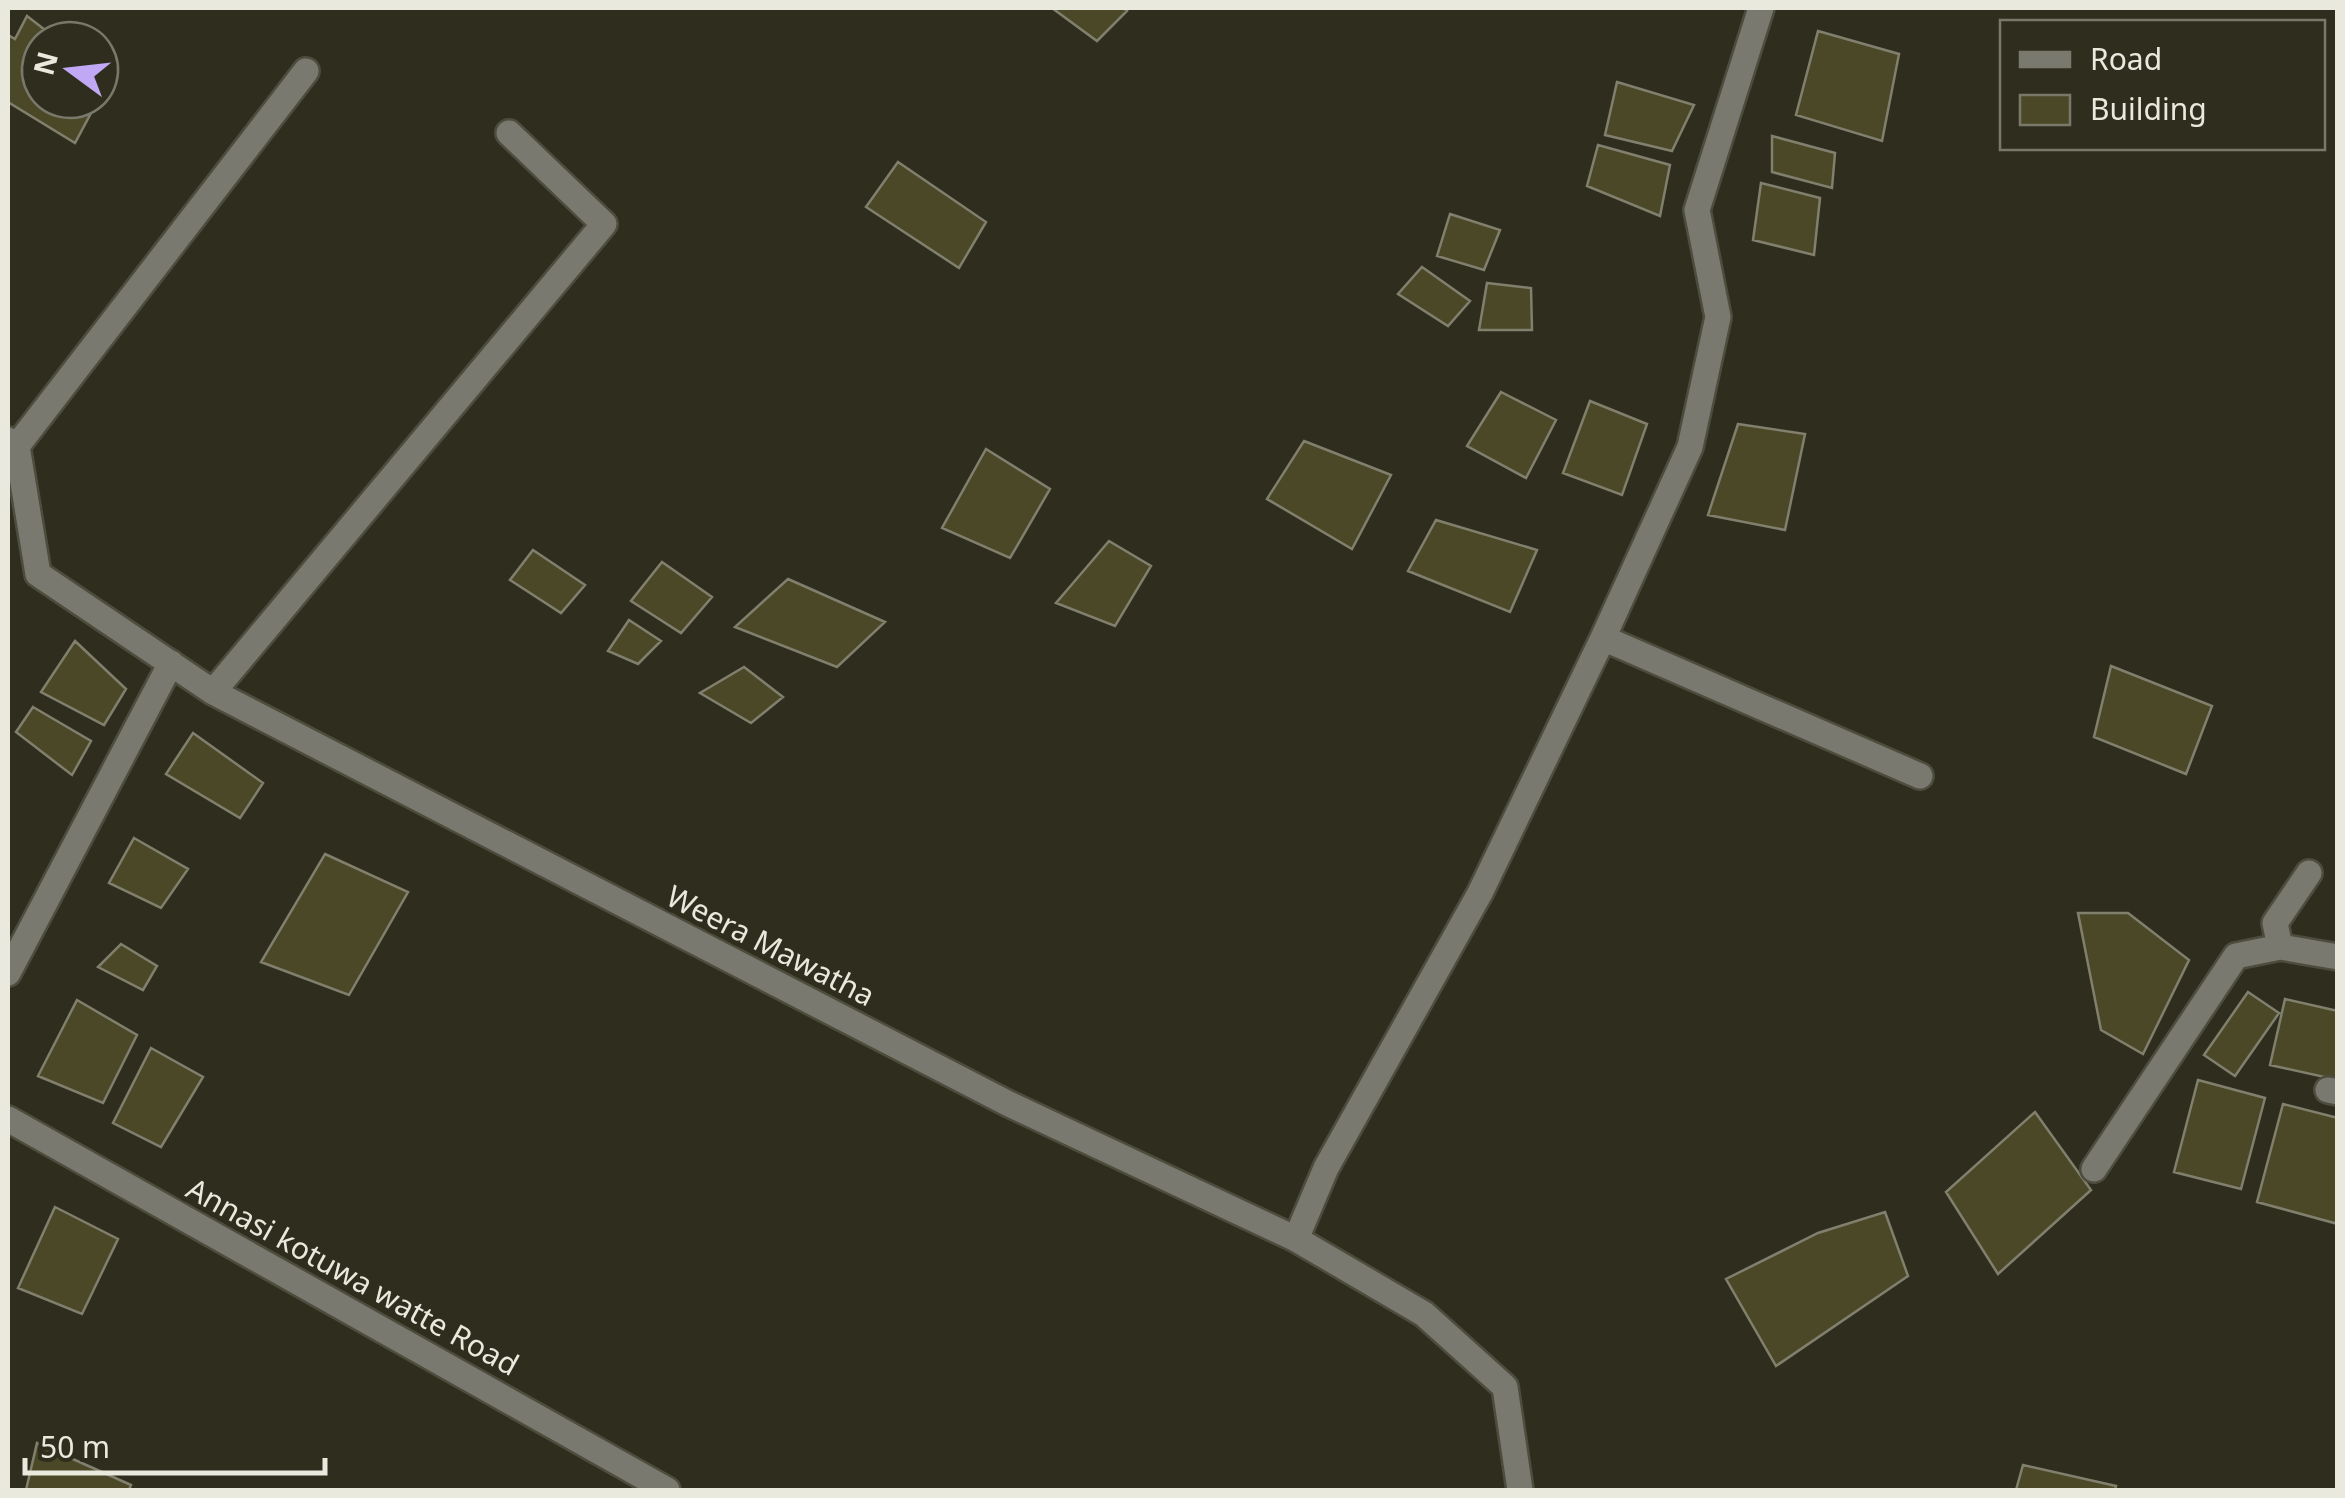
<svg xmlns="http://www.w3.org/2000/svg" width="2345" height="1498" viewBox="0 0 2345 1498" font-family="'Noto Sans',sans-serif">
  <style>
    .building { fill: #4b4827; stroke: #817f6d; stroke-width: 2.5 }
    .lines { fill: none; stroke-linecap: round; stroke-linejoin: round }
    .minor-casing { stroke: #4d4c3d; stroke-width: 30 }
    .minor { stroke: #797970; stroke-width: 25 }
    .labels { text-anchor: middle; dominant-baseline: central; stroke-width: 10; stroke-linejoin: round; paint-order: stroke }
    .street-label { font-size: 30px; fill: #e9e9de; stroke: #2f2e1e }
  </style>
  <rect width="100%" height="100%" fill="#2f2e1e"/>
  <path class="building" d="M1052,8H1123L1127,11L1097,41Z
    M27,16L58,40H40V100H98L75,143L8,102V35L15,39Z
    M1818,31L1899,54L1882,141L1796,115Z
    M100,72L109,79L100,95Z
    M1617,82L1694,105L1672,151L1605,135Z
    M1772,136L1835,153L1832,188L1772,172Z
    M1598,145L1670,165L1660,216L1587,186Z
    M898,162L986,222L959,268L866,207Z
    M1761,183L1820,198L1814,255L1753,240Z
    M1450,214L1500,230L1484,270L1437,256Z
    M1422,267L1470,301L1448,326L1398,294Z
    M1487,283L1531,288L1532,330H1479Z
    M1501,392L1556,420L1526,478L1467,446Z
    M1590,401L1647,424L1622,495L1563,473Z
    M1738,424L1805,434L1785,530L1708,515Z
    M1304,441L1391,475L1352,549L1267,499Z
    M986,449L1050,489L1010,558L942,528Z
    M1436,520L1537,550L1510,612L1408,571Z
    M1109,541L1151,566L1115,626L1056,603Z
    M533,550L585,585L561,613L510,580Z
    M662,562L712,597L681,633L631,601Z
    M788,579L885,622L837,667L735,627Z
    M629,620L661,641L638,664L608,651Z
    M75,641L126,689L104,725L41,692Z
    M2111,666L2212,706L2186,774L2094,737Z
    M744,667L783,697L751,723L700,693Z
    M33,707L91,741L72,775L16,732Z
    M193,733L263,783L240,818L166,774Z
    M134,838L188,869L161,908L109,883Z
    M325,854L408,892L349,995L261,962Z
    M2078,913H2128L2189,960L2143,1054L2101,1030Z
    M121,944L157,966L143,990L98,967Z
    M2248,992L2279,1013L2235,1076L2204,1055Z
    M2285,999L2338,1011V1080L2270,1065Z
    M77,1000L137,1035L103,1103L38,1076Z
    M151,1048L203,1077L161,1147L113,1123Z
    M2198,1080L2265,1098L2241,1189L2174,1172Z
    M2283,1104L2338,1118V1224L2257,1202Z
    M2035,1112L2091,1190L1998,1274L1946,1192Z
    M55,1207L118,1239L82,1314L18,1288Z
    M1885,1212L1908,1276L1776,1366L1726,1279L1818,1233Z
    M37,1443L131,1485L129,1490H26Z
    M2023,1465L2116,1486L2115,1490H2016Z"/>
  <g class="lines">
    <g class="minor-casing">
      <path id="minor" d="M8,440L17,446L38,574L213,692L1009,1104L1296,1239L1424,1314L1505,1387L1520,1490
        M17,446L306,71
        M1603,638L1920,776
        M213,692L604,224L509,133
        M2280,947L2275,923L2309,873
        M8,973L171,663
        M2328,1090L2338,1092
        M8,1119L667,1490
        M2094,1169L2236,956L2280,947L2338,957
        M1296,1239L1326,1168L1480,893L1603,638L1690,447L1718,317L1697,210L1761,8"/>
    </g>
    <use href="#minor" class="minor"/>
  </g>
  <g class="labels">
    <g class="street-label">
      <text transform="translate(771 945) rotate(27)">Weera Mawatha</text>
      <text transform="translate(353 1276) rotate(29)">Annasi kotuwa watte Road</text>
    </g>
  </g>
  <rect width="2345" height="1498" fill="none" stroke="#e9e9de" stroke-width="20"/>
  <rect x="2000" y="20" width="325" height="130" fill="#2f2e1e" stroke="#79796b" stroke-width="2.5"/>
  <rect x="2020" y="52" width="50" height="15" fill="#797970" stroke="#79796b" stroke-width="2.5"/>
  <text x="2090" y="70" font-size="30" fill="#e9e9de">Road</text>
  <rect x="2020" y="95" width="50" height="30" fill="#4b4827" stroke="#79796b" stroke-width="2.5"/>
  <text x="2090" y="120" font-size="30" fill="#e9e9de">Building</text>
  <g transform="translate(70 70) rotate(285)"><circle r="48" fill="#2f2e1e" stroke="#79796b" stroke-width="2.5"/>
  <path d="M0-8L18 38L0 25L-18 38Z" fill="#c0a8f4"/>
  <text y="-15" font-size="28" font-weight="bold" text-anchor="middle" fill="#e9e9de">N</text>
  </g>
  <path d="M25 1458v15h300v-15" fill="none" stroke="#e9e9de" stroke-width="5"/>
  <text x="40" y="1458" font-size="30" fill="#e9e9de" stroke="#2f2e1e" stroke-width="8" paint-order="stroke">50 m</text>
</svg>
